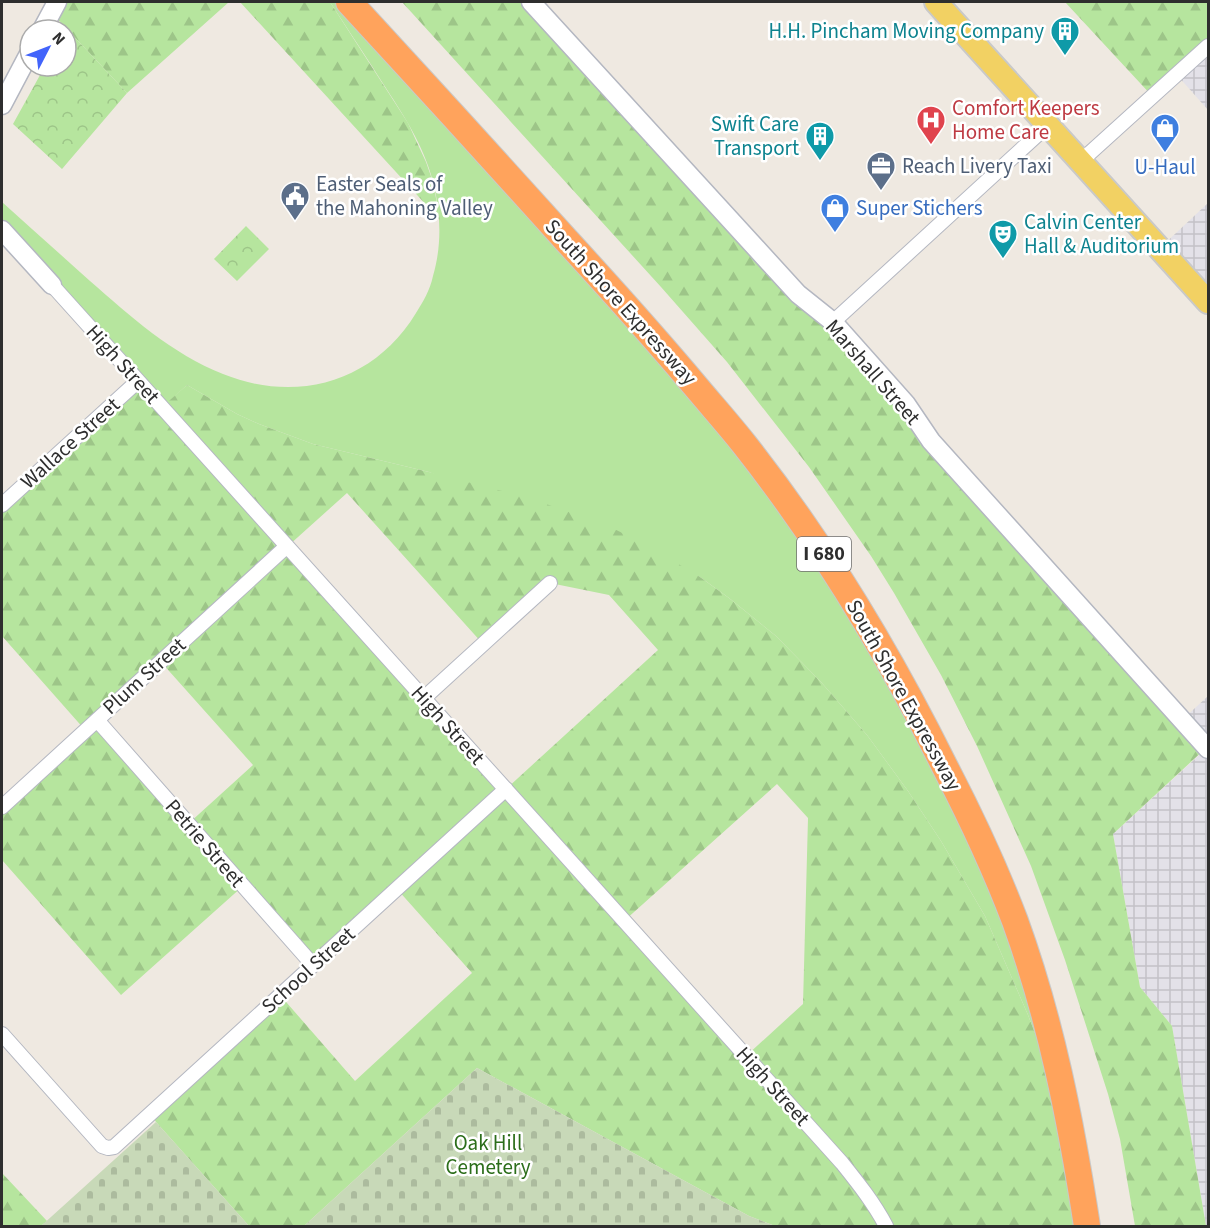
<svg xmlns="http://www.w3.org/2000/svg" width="1210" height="1228" viewBox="0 0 1210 1228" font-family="'Source Sans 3',sans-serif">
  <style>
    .industrial { fill: url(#industrial-grid) }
    .grass { fill: #b6e59e }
    .forest { fill: url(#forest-firs); fill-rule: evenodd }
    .cemetery { fill: url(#cemetery-stones) }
    .park { fill: url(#park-crowns) }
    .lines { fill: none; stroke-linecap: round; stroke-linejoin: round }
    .minor-casing { stroke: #b4b7c1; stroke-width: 16 }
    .tertiary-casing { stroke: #b4b7c1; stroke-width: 21 }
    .primary-casing { stroke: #c9c9c9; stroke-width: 26 }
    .motorway-casing { stroke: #c9c9c9; stroke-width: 28 }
    .minor { stroke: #fff; stroke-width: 14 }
    .tertiary { stroke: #fff; stroke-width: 18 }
    .primary { stroke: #f2d163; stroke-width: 22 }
    .motorway { stroke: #ffa35c; stroke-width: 26 }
    .labels { text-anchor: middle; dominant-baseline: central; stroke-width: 5; stroke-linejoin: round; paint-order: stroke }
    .shield { fill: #fff; stroke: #6d6d6d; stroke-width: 1.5 }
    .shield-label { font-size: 20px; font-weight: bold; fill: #2e2e2e }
    .culture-label { font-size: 21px; fill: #0d838f; stroke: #fff; text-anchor: end }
    .health-label { font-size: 21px; fill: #be3a42; stroke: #fff; text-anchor: start }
    .service-label { font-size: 21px; fill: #4e5e75; stroke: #fff; text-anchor: start }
    .shop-label { font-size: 21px; fill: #366cbe; stroke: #fff }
    .street-label { font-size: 21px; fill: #2e2e2e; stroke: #fff }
    .park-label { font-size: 21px; fill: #2c6e1b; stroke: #fff }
  </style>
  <defs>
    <pattern id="industrial-grid" width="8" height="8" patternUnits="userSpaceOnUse" patternTransform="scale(1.5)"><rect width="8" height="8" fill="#e3e1e8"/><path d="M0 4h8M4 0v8" fill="none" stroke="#c3c1c7"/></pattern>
    <pattern id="forest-firs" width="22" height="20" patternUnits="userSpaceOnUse" patternTransform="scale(1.5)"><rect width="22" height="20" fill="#b6e59e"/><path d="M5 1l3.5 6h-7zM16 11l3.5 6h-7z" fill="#9dc588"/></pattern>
    <pattern id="cemetery-stones" width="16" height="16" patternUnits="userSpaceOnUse" patternTransform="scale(1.5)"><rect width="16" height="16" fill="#c8d9b8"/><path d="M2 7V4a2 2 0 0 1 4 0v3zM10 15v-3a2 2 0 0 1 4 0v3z" fill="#acbb9e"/></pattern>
    <pattern id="park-crowns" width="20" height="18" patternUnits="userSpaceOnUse" patternTransform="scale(1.5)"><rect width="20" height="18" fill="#b6e59e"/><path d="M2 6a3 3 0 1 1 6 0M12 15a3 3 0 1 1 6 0" fill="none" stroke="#9dc588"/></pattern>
  </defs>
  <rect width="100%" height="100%" fill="#efe9e1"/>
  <path class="industrial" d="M1208,46V110L1177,75Z
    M1208,203V302L1160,248Z
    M1208,696V1226H1206L1172,1026L1140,987L1113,834L1207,748L1182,720Z"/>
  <path class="grass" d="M330,2H349L743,443L970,816L1070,1124L1028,1015L985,916L941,841L908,791L867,735L821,682L776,636L729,598L700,577L429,472L313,444L259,424L237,414L187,385L162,408L2,230V202C31,228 60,254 90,281C130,316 172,354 223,374C297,404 374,382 416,313C423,302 430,290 433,276C442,245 441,213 433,182C424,145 402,113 382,82C365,55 347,28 330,2Z"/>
  <path class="forest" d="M57,2H229L127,93L51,12Z
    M240,2H330L408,123L426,162L433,182L440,220Z
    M402,2H531L1207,747L1113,834L1140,987L1172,1026L1206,1226H1135L1120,1139L1108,1094L1065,960L1031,866L977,746L941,675L894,593L871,556L809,467L727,362L661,287Z
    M1065,2H1208V46L1153,97Z
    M138,381L162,407L187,385L237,414L259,424L313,444L429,472L529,498L606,525L647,545L700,577L729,598L776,636L821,682L867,735L908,791L941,841L985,916L1028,1015L1070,1124L1087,1226H775L749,1216L477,1068L304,1226H249L156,1122L151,1114L280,995L355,1081L472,973L397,889L313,965L243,886L121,995L2,860V807L85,730L2,636V505ZM347,493L483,644L550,583L609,595L658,650L506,789L288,546ZM161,662L253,765L188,824L97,720ZM777,784L808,818L803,1004L746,1056L624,921Z
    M2,1173L47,1221L41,1226H2Z"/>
  <path class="cemetery" d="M477,1068L749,1216L775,1226H304Z
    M156,1122L249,1226H41Z"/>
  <path class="park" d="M66,28L127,93L62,169L13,124L45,66H66V30H64Z
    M246,226L269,249L237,281L214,259Z"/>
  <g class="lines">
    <g class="minor-casing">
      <path id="minor" d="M1081,161L1208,46
        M52,285L842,1163C858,1183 874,1203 886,1226
        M833,322L1048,125
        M2,505L138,381
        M424,698L550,583
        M97,720L313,965
        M2,807L287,546
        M2,1034L102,1146L108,1148L114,1147L506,789"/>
    </g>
    <g class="tertiary-casing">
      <path id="tertiary" d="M531,2L798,294L833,322L906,404L931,441L1208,749
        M42,30L57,2
        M2,105L30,52
        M2,230L52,285"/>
    </g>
    <g class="primary-casing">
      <path id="primary" d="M936,2L1208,302"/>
    </g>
    <g class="motorway-casing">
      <path id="motorway" d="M349,2C422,81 494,160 566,240C611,289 655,338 697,388C713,407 729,425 744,444C823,544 889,654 945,767C971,817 995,868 1015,921C1051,1020 1071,1122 1087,1226"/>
    </g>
    <use href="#minor" class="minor"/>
    <use href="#tertiary" class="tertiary"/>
    <use href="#primary" class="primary"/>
    <use href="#motorway" class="motorway"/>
  </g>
  <defs>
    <g id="building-pin" transform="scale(1.5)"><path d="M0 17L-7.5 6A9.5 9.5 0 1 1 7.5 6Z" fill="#0f9aa8" stroke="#fff"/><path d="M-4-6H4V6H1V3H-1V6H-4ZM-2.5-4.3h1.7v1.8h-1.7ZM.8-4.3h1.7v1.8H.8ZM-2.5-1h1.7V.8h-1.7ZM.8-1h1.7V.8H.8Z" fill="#fff"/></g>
    <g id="hospital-pin" transform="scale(1.5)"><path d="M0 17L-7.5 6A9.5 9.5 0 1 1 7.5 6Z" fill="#e0444e" stroke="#fff"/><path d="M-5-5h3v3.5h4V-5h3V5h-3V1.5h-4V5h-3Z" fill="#fff"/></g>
    <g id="shop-pin" transform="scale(1.5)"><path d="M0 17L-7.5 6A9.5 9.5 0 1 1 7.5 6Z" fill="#3f7fe0" stroke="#fff"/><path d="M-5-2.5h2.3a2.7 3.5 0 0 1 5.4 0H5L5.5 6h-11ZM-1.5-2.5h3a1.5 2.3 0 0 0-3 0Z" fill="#fff"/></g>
    <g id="office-pin" transform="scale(1.5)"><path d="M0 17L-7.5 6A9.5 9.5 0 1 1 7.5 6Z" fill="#5c6f8a" stroke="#fff"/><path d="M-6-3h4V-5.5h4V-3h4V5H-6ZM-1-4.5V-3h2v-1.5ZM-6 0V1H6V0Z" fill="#fff"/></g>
    <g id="civic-pin" transform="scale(1.5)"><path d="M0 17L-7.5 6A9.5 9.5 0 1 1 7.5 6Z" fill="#5c6f8a" stroke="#fff"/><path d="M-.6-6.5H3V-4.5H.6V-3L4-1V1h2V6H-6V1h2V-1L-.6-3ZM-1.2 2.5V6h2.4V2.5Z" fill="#fff"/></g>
    <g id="theatre-pin" transform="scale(1.5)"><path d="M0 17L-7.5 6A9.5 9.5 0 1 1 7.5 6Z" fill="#0f9aa8" stroke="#fff"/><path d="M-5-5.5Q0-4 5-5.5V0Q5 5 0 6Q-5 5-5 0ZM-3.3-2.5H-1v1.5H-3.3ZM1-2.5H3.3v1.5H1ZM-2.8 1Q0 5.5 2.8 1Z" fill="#fff"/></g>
  </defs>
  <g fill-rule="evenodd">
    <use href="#building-pin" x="1065" y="31"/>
    <use href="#hospital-pin" x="931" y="120"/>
    <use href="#shop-pin" x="1165" y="128"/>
    <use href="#building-pin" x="820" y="136"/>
    <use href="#office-pin" x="881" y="166"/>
    <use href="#civic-pin" x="295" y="196"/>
    <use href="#shop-pin" x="835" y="208"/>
    <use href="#theatre-pin" x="1003" y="234"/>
  </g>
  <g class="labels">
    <rect class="shield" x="797" y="537" width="54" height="34" rx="4.5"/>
    <g class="shield-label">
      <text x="824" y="554">I 680</text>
    </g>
    <g class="culture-label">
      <text x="1044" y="31">H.H. Pincham Moving Company</text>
      <text x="799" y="124">Swift Care<tspan x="799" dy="24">Transport</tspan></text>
      <text x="1024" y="222" text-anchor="start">Calvin Center<tspan x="1024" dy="24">Hall &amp; Auditorium</tspan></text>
    </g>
    <g class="health-label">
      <text x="952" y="108">Comfort Keepers<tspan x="952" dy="24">Home Care</tspan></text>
    </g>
    <g class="service-label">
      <text x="902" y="166">Reach Livery Taxi</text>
      <text x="316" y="184">Easter Seals of<tspan x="316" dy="24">the Mahoning Valley</tspan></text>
    </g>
    <g class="shop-label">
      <text x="1165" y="167">U-Haul</text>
      <text x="856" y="208" text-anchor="start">Super Stichers</text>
    </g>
    <g class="street-label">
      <text transform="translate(621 302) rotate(48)">South Shore Expressway</text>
      <text transform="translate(123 364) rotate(48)">High Street</text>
      <text transform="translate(873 372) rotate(49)">Marshall Street</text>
      <text transform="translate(70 443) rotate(-42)">Wallace Street</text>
      <text transform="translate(144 676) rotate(-42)">Plum Street</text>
      <text transform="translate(904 695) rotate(61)">South Shore Expressway</text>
      <text transform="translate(448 725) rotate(48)">High Street</text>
      <text transform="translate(205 843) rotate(49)">Petrie Street</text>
      <text transform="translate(308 970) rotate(-42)">School Street</text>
      <text transform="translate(773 1086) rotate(48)">High Street</text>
    </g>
    <g class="park-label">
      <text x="488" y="1143">Oak Hill<tspan x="488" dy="24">Cemetery</tspan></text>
    </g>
  </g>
  <rect width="1210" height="1228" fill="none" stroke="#2e2e2e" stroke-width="6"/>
  <g transform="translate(48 48) rotate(48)"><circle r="28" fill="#ffffff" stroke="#ababab" stroke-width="1.5"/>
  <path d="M0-4.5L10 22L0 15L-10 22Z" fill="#4264fb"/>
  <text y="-9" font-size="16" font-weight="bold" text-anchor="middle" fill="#2e2e2e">N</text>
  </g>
</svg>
